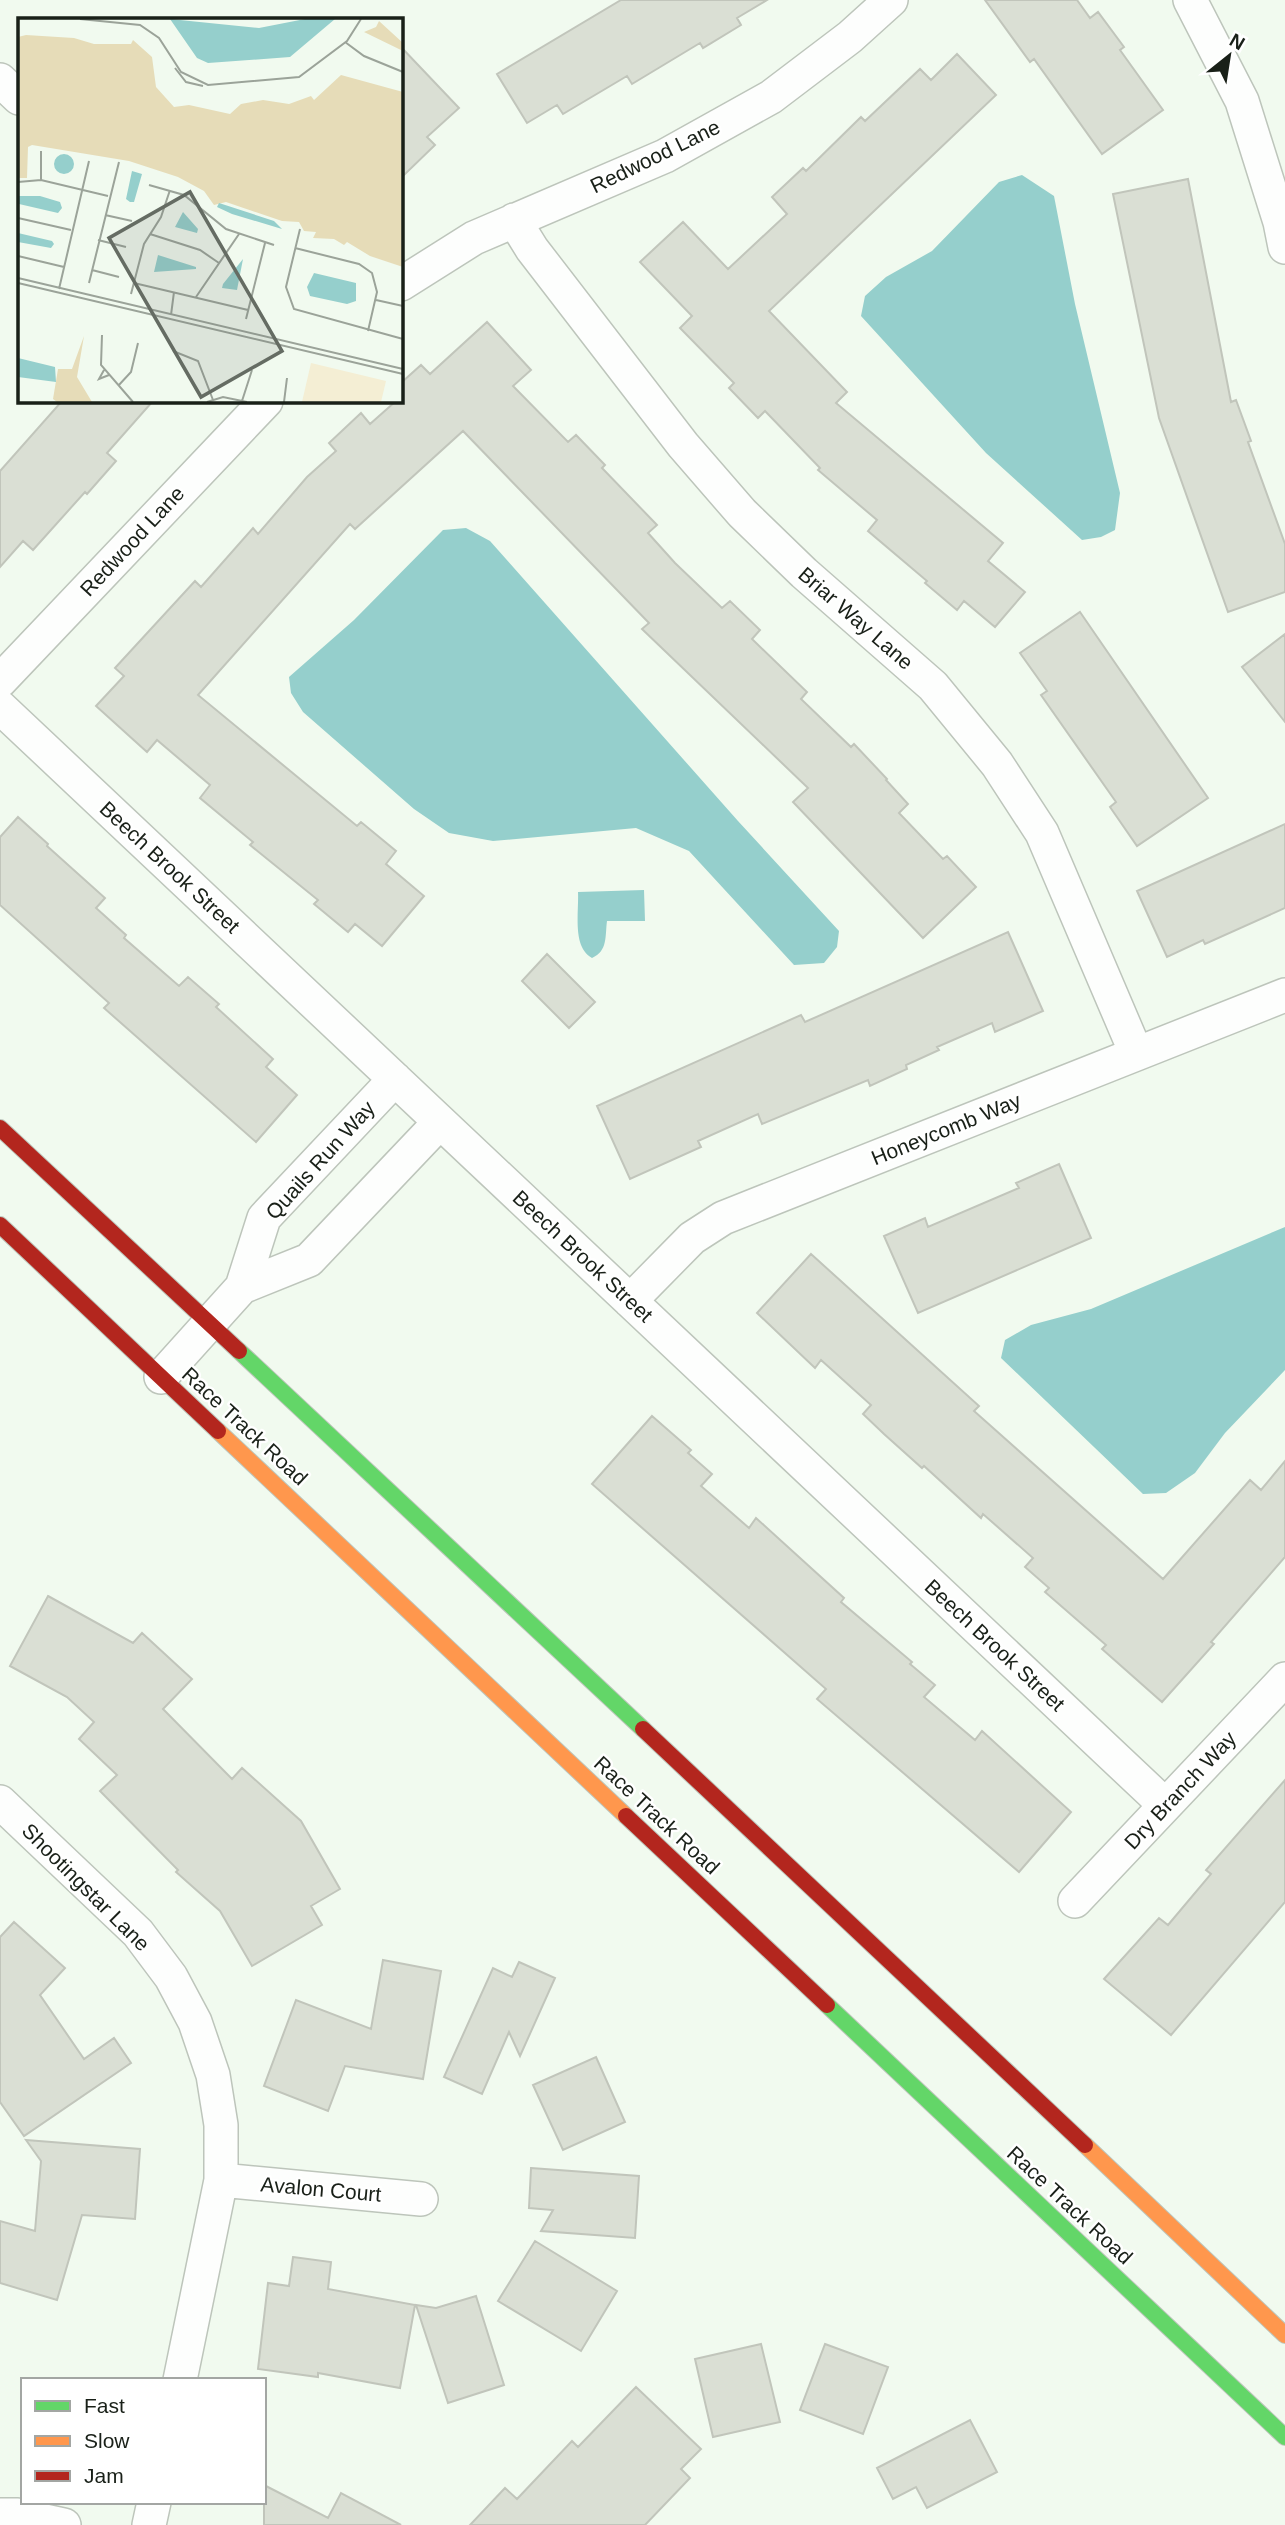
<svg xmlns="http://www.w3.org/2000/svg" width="1285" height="2525" viewBox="0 0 1285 2525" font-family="Helvetica,sans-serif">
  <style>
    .water { fill: #95cfcc }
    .building { fill: #dadfd4; stroke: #c1c5bb; stroke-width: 2 }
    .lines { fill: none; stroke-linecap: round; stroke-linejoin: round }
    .street-casing { stroke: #bdc5bb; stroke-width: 36 }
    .fast-casing { stroke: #bdc5bb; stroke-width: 18 }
    .slow-casing { stroke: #bdc5bb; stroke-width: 18 }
    .jam-casing { stroke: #bdc5bb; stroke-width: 18 }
    .street { stroke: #fdfefd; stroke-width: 33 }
    .fast { stroke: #63d668; stroke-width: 16 }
    .slow { stroke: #ff974d; stroke-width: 16 }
    .jam { stroke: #b3261e; stroke-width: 16 }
    .labels { text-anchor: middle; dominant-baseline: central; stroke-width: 5; stroke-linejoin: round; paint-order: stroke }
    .street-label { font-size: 21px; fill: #192018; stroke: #fff }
    .inset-road { fill: none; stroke: #9ba399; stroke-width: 2 }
    .view { fill: #656c63; fill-opacity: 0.15; stroke: #656c63; stroke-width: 3.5 }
    .inset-edge { fill: none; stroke: #192018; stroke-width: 3.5 }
  </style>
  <rect width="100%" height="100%" fill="#f1faef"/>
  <path class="water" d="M1022,175L1054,196L1075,304L1120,493L1115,530L1101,537L1082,540L986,453L861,316L865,296L886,277L932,251L999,182Z
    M466,528L490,541L738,821L839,931L837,947L824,963L794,965L689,851L636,828L493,841L449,833L414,809L303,712L291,693L289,677L354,620L443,530Z
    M644,890L645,921H607C605,936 608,951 592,958C572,947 579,913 578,892Z
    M1285,1227V1370L1225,1433L1195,1473L1166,1493L1143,1494L1001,1358L1005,1340L1031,1325L1091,1309Z"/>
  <path class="building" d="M621,0H767L737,18L741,25L703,48L700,43L632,84L627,76L563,114L557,105L527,123L497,74Z
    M985,0H1077L1090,18L1098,12L1124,47L1120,50L1163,110L1102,154L1034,59L1030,62Z
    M401,47L459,108L427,137L435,145L401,178Z
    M957,54L996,95L769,311L847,392L836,403L1003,543L988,561L1025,592L995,627L964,601L957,610L925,583L927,581L868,531L877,520L818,470L820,468L765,411L758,418L729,388L734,383L680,328L692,316L640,262L683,222L728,269L787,214L772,197L803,168L806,171L861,117L865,121L920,69L931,80Z
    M1188,179L1231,402L1236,400L1251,441L1248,442L1285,544V592L1228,612L1159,418L1113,194Z
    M487,322L531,370L513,386L568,442L576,435L605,465L602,468L657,525L648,533L675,563L722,608L730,601L760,630L752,639L807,692L801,699L851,747L854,744L887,779L886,780L908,804L899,813L943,859L947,856L976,887L923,938L793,802L808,788L642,629L649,623L463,431L355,529L350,524L198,695L357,826L361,822L396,851L386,864L424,896L382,946L355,924L348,932L314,904L318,900L250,845L253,842L200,798L210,785L157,740L147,752L96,706L124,676L115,668L195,581L201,587L253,528L258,534L307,477L336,451L329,443L361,413L370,424L396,401H401V383L421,365L430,374Z
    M62,401H153L107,453L116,461L87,494L85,492L33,550L23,541L0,567V471Z
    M1080,612L1208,798L1137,846L1110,807L1116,802L1041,695L1047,691L1020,653Z
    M1285,634V722L1242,667Z
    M18,817L48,844L47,846L105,898L96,908L126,935L124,938L179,986L188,977L219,1004L216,1007L273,1059L266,1067L297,1095L256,1142L104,1008L109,1003L0,905V837Z
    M1285,824V908L1205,944L1203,940L1167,957L1137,891Z
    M1008,932L1043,1011L995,1032L992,1023L937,1047L939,1050L906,1065L907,1069L870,1086L868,1080L762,1124L758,1114L698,1141L701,1147L630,1179L597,1106L801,1015L805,1022Z
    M547,954L595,1002L569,1028L522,981Z
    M1059,1164L1091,1238L918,1313L884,1236L925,1218L928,1227L1019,1188L1016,1183Z
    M811,1254L979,1406L974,1411L1163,1579L1250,1480L1261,1490L1285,1461V1557L1211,1642L1214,1644L1162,1702L1102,1649L1106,1645L1045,1592L1049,1588L1025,1567L1033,1558L983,1514L981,1518L924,1466L922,1468L884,1434L863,1414L871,1405L821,1360L815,1368L757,1313Z
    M652,1416L691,1450L688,1453L712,1474L701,1486L749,1528L756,1518L844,1598L841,1602L912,1662L910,1664L935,1685L924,1697L975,1740L982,1731L1071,1812L1019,1872L817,1699L826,1689L592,1484Z
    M48,1596L133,1643L142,1633L192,1679L163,1709L232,1779L242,1768L301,1821L340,1889L311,1906L322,1925L252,1966L220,1911L176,1872L178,1870L100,1791L117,1775L79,1739L94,1722L67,1697L10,1666Z
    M1285,1780V1902L1171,2035L1104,1979L1159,1918L1168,1925L1211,1874L1206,1870Z
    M14,1922L65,1968L40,1995L84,2059L114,2038L131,2063L24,2136L0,2102V1937Z
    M383,1960L441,1971L423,2079L345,2066L328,2111L264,2086L296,2000L371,2029Z
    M519,1962L555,1978L520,2056L509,2032L482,2094L444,2077L493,1968L512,1977Z
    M596,2057L625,2122L563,2150L533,2085Z
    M26,2140L140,2149L135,2219L82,2215L57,2300L0,2283V2221L35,2231L41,2161Z
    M531,2168L639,2176L635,2238L541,2231L553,2210L529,2208Z
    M535,2241L617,2291L581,2351L498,2301Z
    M293,2257L331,2262L328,2289L415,2305L400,2388L318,2373V2377L258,2369L268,2283L289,2286Z
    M476,2296L504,2385L448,2403L416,2305L436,2308Z
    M761,2344L780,2422L713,2437L695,2359Z
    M825,2344L888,2367L863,2434L800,2410Z
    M636,2387L701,2449L681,2469L690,2478L645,2525H470L505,2488L517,2499L572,2441L578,2447Z
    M970,2420L997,2472L927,2508L916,2487L893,2499L877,2468Z
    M264,2485L328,2518L341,2493L401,2525H264Z"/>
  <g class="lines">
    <g class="street-casing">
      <path id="street" d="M1190,0L1242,101L1280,222L1285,247
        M0,80L19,98
        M514,220L532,249L683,445L742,513L804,573L933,686L997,764L1042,833L1136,1053
        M401,284L474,238L665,156L771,97L850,37L891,0
        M0,681L266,401
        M0,707L1165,1805
        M242,1287L309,1260L440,1122
        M630,1301L692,1238L723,1218L1285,995
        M161,1377L242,1287L264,1218L395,1079
        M0,1802L138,1933L171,1977L195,2022L213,2075L221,2125V2180L180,2380
        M1075,1901L1285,1679
        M221,2180L421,2199
        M0,2515H18L64,2525
        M149,2525L154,2502"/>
    </g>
    <g class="fast-casing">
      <path id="fast" d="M239,1351L643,1729
        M827,2005L1285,2437"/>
    </g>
    <g class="slow-casing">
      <path id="slow" d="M218,1431L626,1816
        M1085,2145L1285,2335"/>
    </g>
    <g class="jam-casing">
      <path id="jam" d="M0,1128L239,1351
        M0,1225L218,1431
        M643,1729L1085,2145
        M626,1816L827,2005"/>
    </g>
    <use href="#street" class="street"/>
    <use href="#fast" class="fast"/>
    <use href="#slow" class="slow"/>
    <use href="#jam" class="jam"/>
  </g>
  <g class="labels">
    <g class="street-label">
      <text transform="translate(655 156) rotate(-26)">Redwood Lane</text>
      <text transform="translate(132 541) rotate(-47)">Redwood Lane</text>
      <text transform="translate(856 618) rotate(41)">Briar Way Lane</text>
      <text transform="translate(170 867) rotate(43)">Beech Brook Street</text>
      <text transform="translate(946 1129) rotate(-22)">Honeycomb Way</text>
      <text transform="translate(320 1160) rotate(-48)">Quails Run Way</text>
      <text transform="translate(583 1256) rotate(43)">Beech Brook Street</text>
      <text transform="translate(245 1426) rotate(43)">Race Track Road</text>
      <text transform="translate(995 1645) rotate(43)">Beech Brook Street</text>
      <text transform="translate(1180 1790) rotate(-47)">Dry Branch Way</text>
      <text transform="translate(657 1815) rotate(43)">Race Track Road</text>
      <text transform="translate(86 1887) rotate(45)">Shootingstar Lane</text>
      <text transform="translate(321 2189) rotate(5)">Avalon Court</text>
      <text transform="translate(1070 2205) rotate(43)">Race Track Road</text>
    </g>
  </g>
  <g transform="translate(18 18)">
    <rect width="385" height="385" fill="#f1faef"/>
    <path d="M293,345L368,363L363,384H284Z" fill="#f4eed4"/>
    <path d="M361,3L385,25V33L346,14L358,9ZM8,17L56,20L76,26H113L115,22L134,39L138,69L156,89L171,87L212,96L223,86L245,82L271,86L293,78L296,82L323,57L385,74V249L352,238L329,224L326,227L316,221L295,220L298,214L286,213L281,204L264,203L208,184L196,187L186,173L160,159L111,143L14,127L10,129L9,160H0V19ZM66,318L59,359L74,384H39L35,381L40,351H54Z" fill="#e6dcb8"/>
    <path d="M152,1L241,10L287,1H317L272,39L190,45L179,40ZM36 146a10 10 0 1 1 20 0a10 10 0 1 1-20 0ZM114,153L124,156L116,184H112L108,181ZM0,178H22L42,184L44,190L40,195L1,186ZM201,185L256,203L264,211L214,196L199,189ZM165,194L180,211L179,215L157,209ZM0,215L34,223L36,226L33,230L0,224ZM140,237L178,249V251L136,254ZM225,241L219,272L204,270L205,266ZM296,255L338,265V283L329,286L292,278L289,269ZM0,340L37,349L38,364L0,359Z" fill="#95cfcc"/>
    <path class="inset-road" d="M62,1L122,7L141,20L163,54L190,67L281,59L329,23L343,1M327,24L346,38L385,54M157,50L168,64L185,68M23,162V133M0,164L23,162L90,178M131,167L166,177L208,211L256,227M87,197L114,203M0,200L53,212M282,211L268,269L276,291L385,321M132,216L182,232L201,245M80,222L108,229M277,230L341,246L354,255L359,274L350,313M0,238L46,249M74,252L101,259M0,260L385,351M0,265L385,356M71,265L101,144M116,265L230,292M41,271L71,143M113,276L126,226L143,199L152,172M178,279L221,216M358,282L385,288M153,297L156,274M228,301L247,225M84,317L83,347L115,384M155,333L180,343L195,382M86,352L81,361L91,357M100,368L113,354L120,325M224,383L234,352M189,384L205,379L229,384M266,384L269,360"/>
    <path class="view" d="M172,174L264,333L183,379L91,220Z"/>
    <rect width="385" height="385" class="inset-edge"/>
  </g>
  <rect x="21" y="2378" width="245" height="126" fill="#ffffff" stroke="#a3a6a3" stroke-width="2"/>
  <rect x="35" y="2401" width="35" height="10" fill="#63d668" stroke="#a3a6a3" stroke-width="2"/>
  <text x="84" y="2413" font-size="21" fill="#192018">Fast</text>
  <rect x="35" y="2436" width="35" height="10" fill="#ff974d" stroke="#a3a6a3" stroke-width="2"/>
  <text x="84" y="2448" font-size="21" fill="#192018">Slow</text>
  <rect x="35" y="2471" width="35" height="10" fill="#b3261e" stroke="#a3a6a3" stroke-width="2"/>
  <text x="84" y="2483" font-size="21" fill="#192018">Jam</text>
  <g transform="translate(1229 56) rotate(30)" stroke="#ffffff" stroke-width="5" paint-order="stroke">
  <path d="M0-5L12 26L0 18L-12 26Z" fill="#192018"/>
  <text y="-10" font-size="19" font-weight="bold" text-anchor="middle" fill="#192018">N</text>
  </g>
</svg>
